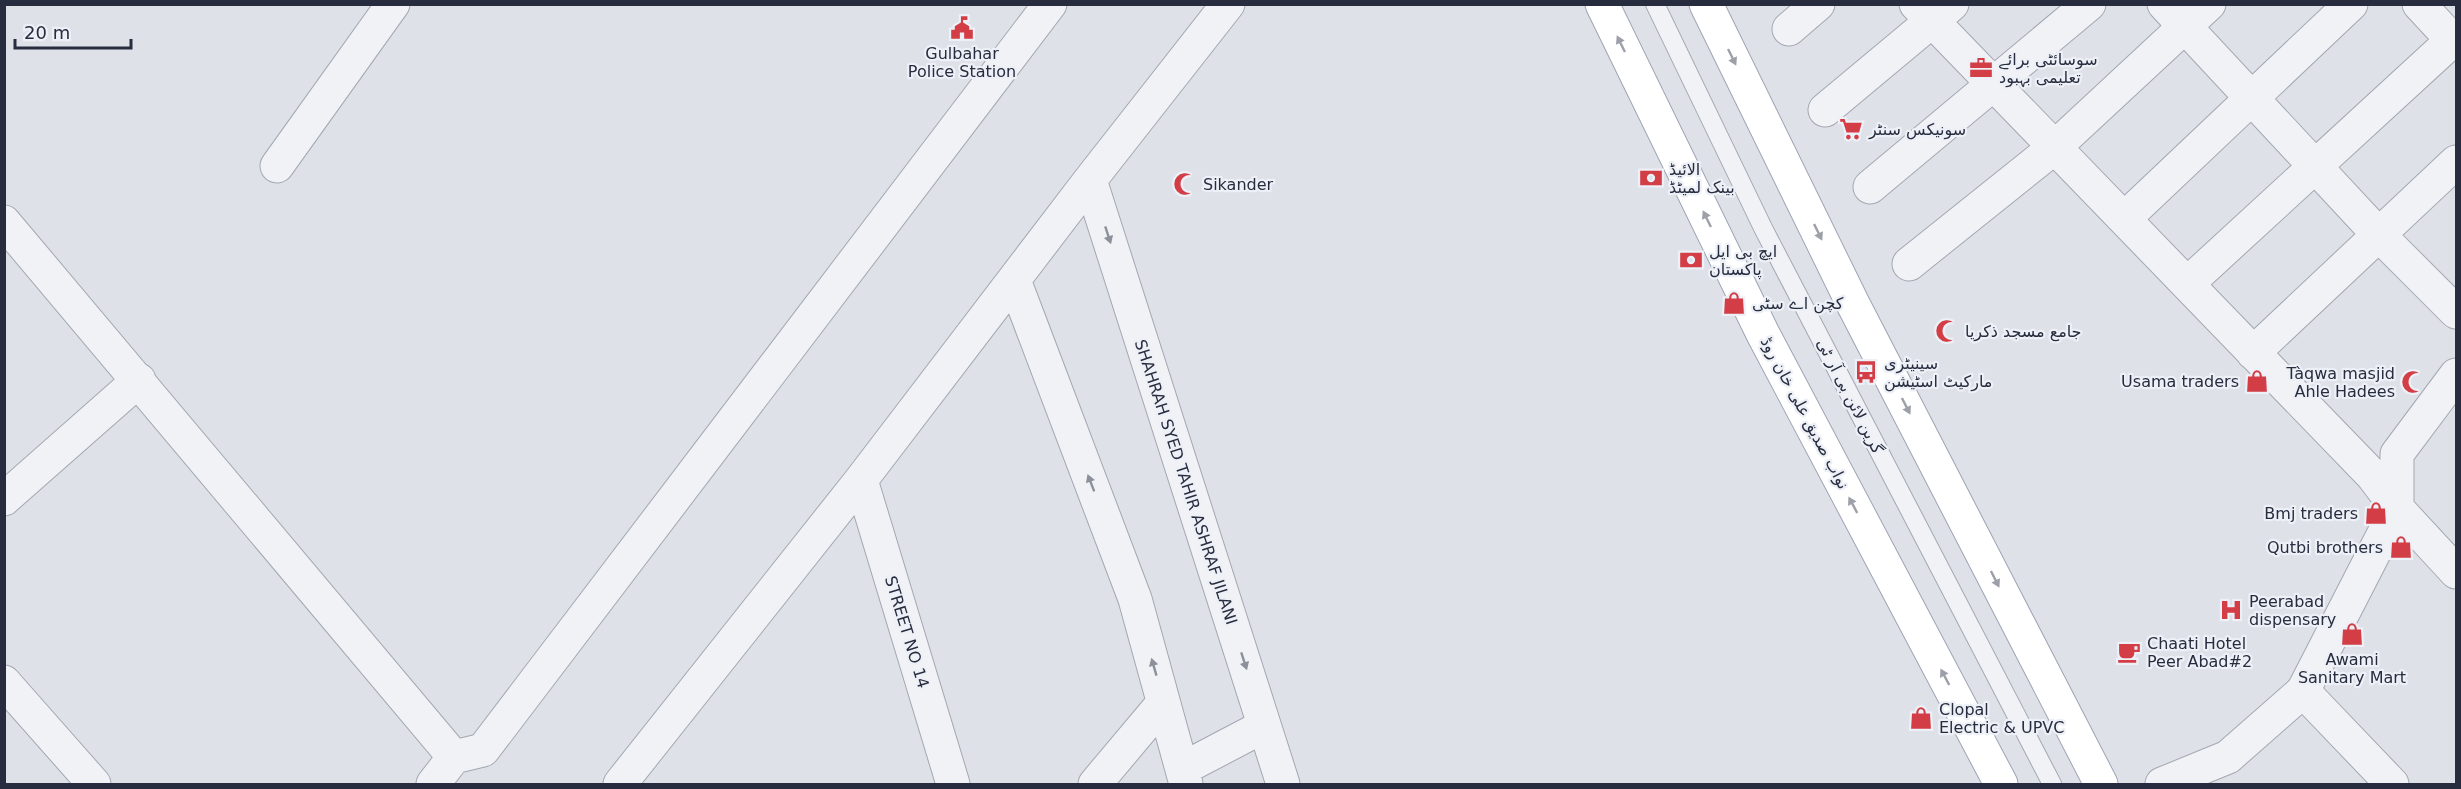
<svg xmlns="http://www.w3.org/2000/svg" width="2461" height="789" viewBox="0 0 2461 789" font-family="'DejaVu Sans','Noto Sans Arabic',sans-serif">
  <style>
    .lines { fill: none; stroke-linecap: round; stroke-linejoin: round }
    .service-casing { stroke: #a3a7b2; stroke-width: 20 }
    .minor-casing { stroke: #a3a7b2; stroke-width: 35 }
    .tertiary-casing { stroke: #a3a7b2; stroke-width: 35 }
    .primary-casing { stroke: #9da4b4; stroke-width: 35 }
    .service { stroke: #f1f2f6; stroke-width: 18 }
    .minor { stroke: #f1f2f6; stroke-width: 33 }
    .tertiary { stroke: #f1f2f6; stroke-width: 33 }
    .primary { stroke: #fff; stroke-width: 33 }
    .oneway { fill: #9ea0a9 }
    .oneway2 { fill: #8c909a }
    .labels { text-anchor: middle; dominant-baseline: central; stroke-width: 4.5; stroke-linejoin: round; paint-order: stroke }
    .poi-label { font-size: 16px; fill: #272d3f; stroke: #edf0f6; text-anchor: start }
    .street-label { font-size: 16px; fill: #272d3f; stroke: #edf0f6 }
  </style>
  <rect width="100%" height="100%" fill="#dee1e8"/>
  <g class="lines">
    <g class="service-casing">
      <path id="service" d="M1655,4L1763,228L2052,784"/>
    </g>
    <g class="minor-casing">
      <path id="minor" d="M1916,4L2372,475L2397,508L2456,572
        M2164,4L2379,235L2456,312
        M2419,4L2456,44
        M1789,29L1818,4
        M1825,110L1952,4
        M277,166L393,4
        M1090,180L1283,784
        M1870,187L2089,4
        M2124,219L2351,4
        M4,222L454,757L433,784
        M1909,264L2055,147L2209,4
        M1014,280L1135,599L1186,784
        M2187,284L2456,37
        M2253,353L2456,162
        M861,480L953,784
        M4,499L139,380
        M4,682L94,784
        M2303,691L2397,508V454L2456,375
        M454,757L483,750L1050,4
        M1182,769L1264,726
        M620,784L861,480L1090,180L1228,4
        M1095,784L1163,703"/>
    </g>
    <g class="tertiary-casing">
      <path id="tertiary" d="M2162,784L2228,757L2303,691L2392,784"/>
    </g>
    <g class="primary-casing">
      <path id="primary" d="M1602,4L1763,334L2001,784
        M1706,4L1853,304L2101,784"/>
    </g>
    <use href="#service" class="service"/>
    <use href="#minor" class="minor"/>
    <use href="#tertiary" class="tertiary"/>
    <use href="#primary" class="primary"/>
  </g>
  <defs><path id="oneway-solid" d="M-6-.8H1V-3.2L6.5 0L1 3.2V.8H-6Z" transform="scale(1.5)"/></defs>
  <g class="oneway">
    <use href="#oneway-solid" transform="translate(1621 44) rotate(-116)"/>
    <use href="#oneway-solid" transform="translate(1732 57) rotate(64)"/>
    <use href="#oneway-solid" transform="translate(1707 219) rotate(-116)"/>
    <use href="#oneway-solid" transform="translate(1818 232) rotate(64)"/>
    <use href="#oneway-solid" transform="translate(1906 406) rotate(63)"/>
    <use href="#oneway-solid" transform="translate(1853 505) rotate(-118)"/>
    <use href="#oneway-solid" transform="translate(1995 579) rotate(63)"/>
    <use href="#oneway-solid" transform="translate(1945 677) rotate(-118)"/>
  </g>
  <g class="oneway2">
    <use href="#oneway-solid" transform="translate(1108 235) rotate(72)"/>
    <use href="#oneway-solid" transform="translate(1091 483) rotate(-111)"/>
    <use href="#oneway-solid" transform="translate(1244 661) rotate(72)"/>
    <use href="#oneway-solid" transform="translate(1154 667) rotate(-106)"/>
  </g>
  <defs>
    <g id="civic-bare" transform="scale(1.8)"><path d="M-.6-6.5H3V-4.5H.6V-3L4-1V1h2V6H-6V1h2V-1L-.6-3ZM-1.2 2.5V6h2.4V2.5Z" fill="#d23d46" stroke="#edf0f6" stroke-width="2.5" paint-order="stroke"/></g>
    <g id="office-bare" transform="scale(1.8)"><path d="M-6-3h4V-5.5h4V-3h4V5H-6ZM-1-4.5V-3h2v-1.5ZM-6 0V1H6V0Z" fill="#d23d46" stroke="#edf0f6" stroke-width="2.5" paint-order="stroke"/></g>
    <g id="supermarket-bare" transform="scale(1.8)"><path d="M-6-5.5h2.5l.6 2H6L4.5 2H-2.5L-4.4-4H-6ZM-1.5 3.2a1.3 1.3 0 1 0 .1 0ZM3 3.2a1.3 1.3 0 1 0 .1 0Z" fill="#d23d46" stroke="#edf0f6" stroke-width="2.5" paint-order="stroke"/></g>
    <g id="bank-bare" transform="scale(1.8)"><path d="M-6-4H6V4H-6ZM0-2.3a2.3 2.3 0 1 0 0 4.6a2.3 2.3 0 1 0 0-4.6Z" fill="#d23d46" stroke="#edf0f6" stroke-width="2.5" paint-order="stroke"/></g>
    <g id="mosque-bare" transform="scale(1.8)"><path d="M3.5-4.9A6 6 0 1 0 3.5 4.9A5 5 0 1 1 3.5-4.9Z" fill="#d23d46" stroke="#edf0f6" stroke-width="2.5" paint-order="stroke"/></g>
    <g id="shop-bare" transform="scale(1.8)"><path d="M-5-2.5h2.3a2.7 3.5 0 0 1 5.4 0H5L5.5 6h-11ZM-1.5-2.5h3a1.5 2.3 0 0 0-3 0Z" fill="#d23d46" stroke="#edf0f6" stroke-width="2.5" paint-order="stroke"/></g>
    <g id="bus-bare" transform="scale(1.8)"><path d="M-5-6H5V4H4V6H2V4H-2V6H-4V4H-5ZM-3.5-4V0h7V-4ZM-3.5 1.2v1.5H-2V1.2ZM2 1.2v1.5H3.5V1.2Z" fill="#d23d46" stroke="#edf0f6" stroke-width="2.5" paint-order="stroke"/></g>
    <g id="hospital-bare" transform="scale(1.8)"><path d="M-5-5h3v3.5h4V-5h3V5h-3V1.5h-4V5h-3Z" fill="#d23d46" stroke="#edf0f6" stroke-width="2.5" paint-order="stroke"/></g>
    <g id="cafe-bare" transform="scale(1.8)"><path d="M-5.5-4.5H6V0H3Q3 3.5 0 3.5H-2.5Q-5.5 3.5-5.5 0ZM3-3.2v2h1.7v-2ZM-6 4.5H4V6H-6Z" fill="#d23d46" stroke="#edf0f6" stroke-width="2.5" paint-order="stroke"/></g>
  </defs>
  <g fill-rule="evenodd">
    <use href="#civic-bare" x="962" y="28"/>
    <use href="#office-bare" x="1981" y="68"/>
    <use href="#supermarket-bare" x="1851" y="129"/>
    <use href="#bank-bare" x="1651" y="178"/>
    <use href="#mosque-bare" x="1185" y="184"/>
    <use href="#bank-bare" x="1691" y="260"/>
    <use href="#shop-bare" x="1734" y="303"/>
    <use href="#mosque-bare" x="1947" y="331"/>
    <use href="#bus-bare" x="1866" y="372"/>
    <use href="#shop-bare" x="2257" y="381"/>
    <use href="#mosque-bare" x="2413" y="382"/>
    <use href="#shop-bare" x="2376" y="513"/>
    <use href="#shop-bare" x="2401" y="547"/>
    <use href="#hospital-bare" x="2231" y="610"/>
    <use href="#shop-bare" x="2352" y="634"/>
    <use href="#cafe-bare" x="2129" y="652"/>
    <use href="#shop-bare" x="1921" y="718"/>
  </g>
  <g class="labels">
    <g class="poi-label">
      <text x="962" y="53" text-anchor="middle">Gulbahar<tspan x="962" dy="18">Police Station</tspan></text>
      <text x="1999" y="59">سوسائٹی برائے<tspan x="1999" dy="18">تعلیمی بہبود</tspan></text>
      <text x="1869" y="129">سونیکس سنٹر</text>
      <text x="1669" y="169">الائیڈ<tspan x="1669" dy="18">بینک لمیٹڈ</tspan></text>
      <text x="1203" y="184">Sikander</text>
      <text x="1709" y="251">ایچ بی ایل<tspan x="1709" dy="18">پاکستان</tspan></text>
      <text x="1752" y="303">کچن اے سٹی</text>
      <text x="1965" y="331">جامع مسجد ذکریا</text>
      <text x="1884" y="363">سینیٹری<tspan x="1884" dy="18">مارکیٹ اسٹیشن</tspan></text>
      <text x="2395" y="373" text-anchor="end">Tàqwa masjid<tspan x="2395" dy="18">Ahle Hadees</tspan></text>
      <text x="2239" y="381" text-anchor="end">Usama traders</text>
      <text x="2358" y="513" text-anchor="end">Bmj traders</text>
      <text x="2383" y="547" text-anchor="end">Qutbi brothers</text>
      <text x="2249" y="601">Peerabad<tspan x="2249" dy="18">dispensary</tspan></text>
      <text x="2147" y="643">Chaati Hotel<tspan x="2147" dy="18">Peer Abad#2</tspan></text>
      <text x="2352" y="659" text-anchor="middle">Awami<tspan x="2352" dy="18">Sanitary Mart</tspan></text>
      <text x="1939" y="709">Clopal<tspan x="1939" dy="18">Electric &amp; UPVC</tspan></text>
    </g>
    <g class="street-label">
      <text transform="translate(1850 396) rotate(63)">گرین لائن بی آر ٹی</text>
      <text transform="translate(1805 413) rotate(62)">نواب صدیق علی خان روڈ</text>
      <text transform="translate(1186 482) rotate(72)">SHAHRAH SYED TAHIR ASHRAF JILANI</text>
      <text transform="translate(907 632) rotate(73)">STREET NO 14</text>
    </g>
  </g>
  <rect width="2461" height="789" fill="none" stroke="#272d3f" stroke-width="12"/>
  <path d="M15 39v9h116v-9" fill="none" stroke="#272d3f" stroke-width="3"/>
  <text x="24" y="39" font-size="18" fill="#272d3f" stroke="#edf0f6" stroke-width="4.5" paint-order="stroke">20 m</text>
</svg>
